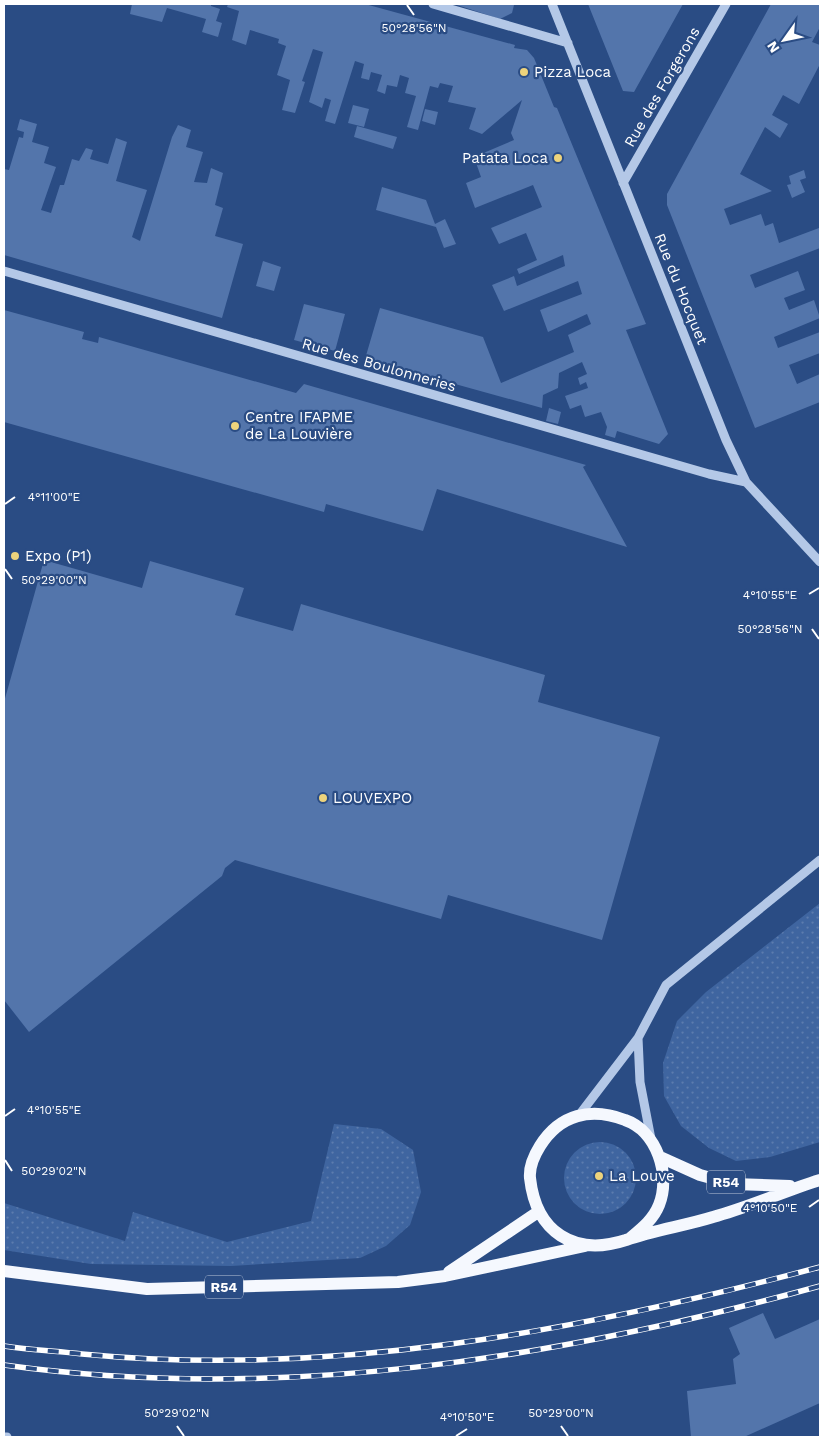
<svg xmlns="http://www.w3.org/2000/svg" width="824" height="1441" viewBox="0 0 824 1441" font-family="'Work Sans',sans-serif">
  <style>
    .grass { fill: url(#grass-dots) }
    .building { fill: #5375ab }
    .lines { fill: none; stroke-linecap: round; stroke-linejoin: round }
    .minor { stroke: #b4c8e7; stroke-width: 9 }
    .major { stroke: #f5f8fe; stroke-width: 12 }
    .rail-casing { stroke: #fff; stroke-width: 5.5 }
    .rail { stroke: #2a4c84; stroke-width: 4; stroke-dasharray: 11; stroke-linecap: butt }
    .ticks { fill: none; stroke: #fff; stroke-width: 2 }
    .poi-dot { fill: #edd37c; stroke: #2a4c84; stroke-width: 2 }
    .labels { text-anchor: middle; dominant-baseline: central; stroke-width: 4.5; stroke-linejoin: round; paint-order: stroke }
    .shield { fill: #2a4c84; stroke: #bfc9da; stroke-width: 1 }
    .shield-label { font-size: 14px; font-weight: bold; fill: #fff }
    .poi-label { font-size: 15px; fill: #fff; stroke: #2a4c84; text-anchor: start }
    .street-label { font-size: 15px; fill: #fff; stroke: #2a4c84 }
    .ticks-label { font-size: 12px; text-anchor: middle; fill: #fff; stroke: #2a4c84; stroke-width: 4.5; stroke-linejoin: round; paint-order: stroke }
  </style>
  <defs>
    <pattern id="grass-dots" width="8" height="8" patternUnits="userSpaceOnUse" patternTransform="scale(1.25)"><rect width="8" height="8" fill="#3f65a0"/><path d="M2 2h.1M6 6h.1" fill="none" stroke="#5c7cae" stroke-width="1.8" stroke-linecap="round"/></pattern>
  </defs>
  <rect width="100%" height="100%" fill="#2a4c84"/>
  <path class="grass" d="M820,903V1142L770,1157L736,1161L709,1148L681,1126L664,1096L663,1063L677,1021L706,992Z
    M334,1124L381,1129L413,1150L421,1192L410,1225L386,1246L360,1258L231,1266L91,1264L4,1250V1203L125,1241L133,1212L227,1242L311,1221Z
    M564 1178a36 36 0 1 1 72 0a36 36 0 1 1-72 0Z"/>
  <path class="building" d="M132,4H211V6L220,9L216,21L222,23L218,37L202,32L206,19L167,8L162,22L130,14Z
    M228,4H365L515,45L514,48L527,50L534,58L554,107L557,108L646,324L626,330L668,434L659,444L617,431L615,438L605,435L607,427L601,412L585,417L581,405L570,409L565,396L588,388L586,382L580,385L578,378L587,374L582,362L559,373L558,388L543,395L542,408L365,359L380,308L483,337L501,383L574,352L568,335L591,324L587,314L548,332L540,310L582,294L578,281L504,311L492,285L514,276L517,286L565,266L563,255L519,274L517,269L537,260L526,233L499,244L491,228L542,207L533,185L475,208L466,183L481,177L474,157L514,140L511,133L522,100L482,134L469,129L476,108L448,102L453,86L440,83L438,88L430,86L418,130L407,127L416,96L405,93L409,78L400,75L397,87L387,85L385,94L377,91L382,75L371,72L369,80L361,78L364,64L355,61L335,124L325,121L331,100L325,98L322,108L309,102L323,52L313,49L302,81L305,82L295,113L282,110L290,80L277,75L286,46L278,43L279,39L250,30L246,45L232,40L239,11L227,7Z
    M454,4H514V5L512,13L500,19Z
    M588,4H683L634,92L623,91Z
    M771,4H820V27L812,42L820,45V64L799,104L783,95L772,115L788,124L780,138L765,127L740,174L772,191L724,209L730,225L761,214L765,226L773,223L779,243L819,228L820,248L750,275L755,288L798,271L805,290L784,298L789,310L814,300L820,318L774,337L778,348L820,332V353L789,365L797,384L820,374V402L755,428L667,205V194Z
    M353,105L369,109L364,127L348,123Z
    M425,109L438,112L435,125L422,121Z
    M20,119L37,124L32,142L49,147L44,163L56,167L41,210L51,213L60,185H64L72,159L79,161L86,148L93,150L90,159L108,164L116,138L127,142L116,181L147,190L132,237L140,241L172,137L178,125L191,130L186,147L203,152L194,182L207,183L211,168L223,173L215,205L223,208L215,236L243,244L222,318L4,255V169L9,170L19,137L23,138L24,132L17,130Z
    M357,126L397,137L393,149L354,137Z
    M804,170L806,178L800,180L805,192L792,198L787,185L791,184L789,176Z
    M382,187L426,200L435,224L445,219L456,244L444,248L436,227L376,210Z
    M263,261L281,267L274,291L256,286Z
    M304,304L345,314L335,351L294,340Z
    M4,310L84,332L82,339L98,343L99,337L296,393L304,384L586,465L583,467L627,547L437,489L423,531L326,504L324,512L4,422Z
    M549,408L561,412L558,424L546,421Z
    M44,560L142,588L150,561L244,588L235,615L293,631L301,604L545,675L538,702L660,737L602,940L448,895L441,919L235,860L225,868L222,876L29,1032L4,1000V702Z
    M763,1313L775,1339L820,1319V1403L744,1437H691L687,1391L736,1384L733,1359L740,1354L729,1328Z"/>
  <g class="lines">
    <path class="minor" d="M433,4L568,43
      M552,4L726,440L746,482L820,562
      M623,183L726,4
      M4,271L709,474L746,482
      M638,1038L640,1082L651,1139
      M580,1114L638,1038L666,985L820,860
      M4,1437H7"/>
    <path class="major" d="M660,1157L700,1175L733,1184L790,1186
      M629,1239C641,1229 653,1220 659,1205C671,1175 657,1131 625,1120C591,1107 560,1114 540,1146C535,1154 529,1167 530,1178C536,1232 574,1257 626,1240C654,1230 684,1226 713,1217C750,1207 784,1191 820,1180
      M4,1271L147,1289L398,1282L445,1276L585,1246
      M449,1272L538,1212"/>
    <g class="rail-casing">
      <path id="rail" d="M4,1346C30,1350 56,1351 82,1354C331,1378 580,1331 820,1267
        M4,1365C280,1403 554,1359 820,1286"/>
    </g>
    <use href="#rail" class="rail"/>
  </g>
  <path class="ticks" d="M407,5L414,15M5,504L15,497M5,569L12,579M809,594L819,588M812,629L819,639M5,1116L15,1109M5,1160L12,1171M809,1207L819,1200M177,1426L184,1436M561,1426L568,1436M456,1436L467,1429"/>
  <g class="poi-dot">
    <circle cx="524" cy="72" r="5"/>
    <circle cx="558" cy="158" r="5"/>
    <circle cx="235" cy="426" r="5"/>
    <circle cx="15" cy="556" r="5"/>
    <circle cx="323" cy="798" r="5"/>
    <circle cx="599" cy="1176" r="5"/>
  </g>
  <g class="labels">
    <g class="shield">
      <rect x="707" y="1170.5" width="38" height="23" rx="4"/>
      <rect x="205" y="1275.5" width="38" height="23" rx="4"/>
    </g>
    <g class="shield-label">
      <text x="726" y="1182">R54</text>
      <text x="224" y="1287">R54</text>
    </g>
    <g class="poi-label">
      <text x="534" y="72">Pizza Loca</text>
      <text x="548" y="158" text-anchor="end">Patata Loca</text>
      <text x="245" y="417">Centre IFAPME<tspan x="245" dy="17">de La Louvière</tspan></text>
      <text x="25" y="556">Expo (P1)</text>
      <text x="333" y="798">LOUVEXPO</text>
      <text x="609" y="1176">La Louve</text>
    </g>
    <g class="street-label">
      <text transform="translate(662 87) rotate(-60)">Rue des Forgerons</text>
      <text transform="translate(681 289) rotate(68)">Rue du Hocquet</text>
      <text transform="translate(379 365) rotate(16)">Rue des Boulonneries</text>
    </g>
  </g>
  <g class="ticks-label">
    <text x="414" y="32">50°28'56"N</text>
    <text x="54" y="501">4°11'00"E</text>
    <text x="54" y="584">50°29'00"N</text>
    <text x="770" y="599">4°10'55"E</text>
    <text x="770" y="633">50°28'56"N</text>
    <text x="54" y="1114">4°10'55"E</text>
    <text x="54" y="1175">50°29'02"N</text>
    <text x="770" y="1212">4°10'50"E</text>
    <text x="177" y="1417">50°29'02"N</text>
    <text x="561" y="1417">50°29'00"N</text>
    <text x="467" y="1421">4°10'50"E</text>
  </g>
  <rect width="824" height="1441" fill="none" stroke="#ffffff" stroke-width="10"/>
  <g transform="translate(784 40) rotate(237)" stroke="#2a4c84" stroke-width="4" paint-order="stroke">
  <path d="M0-4L9 19L0 12L-9 19Z" fill="#ffffff"/>
  <text y="-8" font-size="14" font-weight="bold" text-anchor="middle" fill="#ffffff">N</text>
  </g>
</svg>
